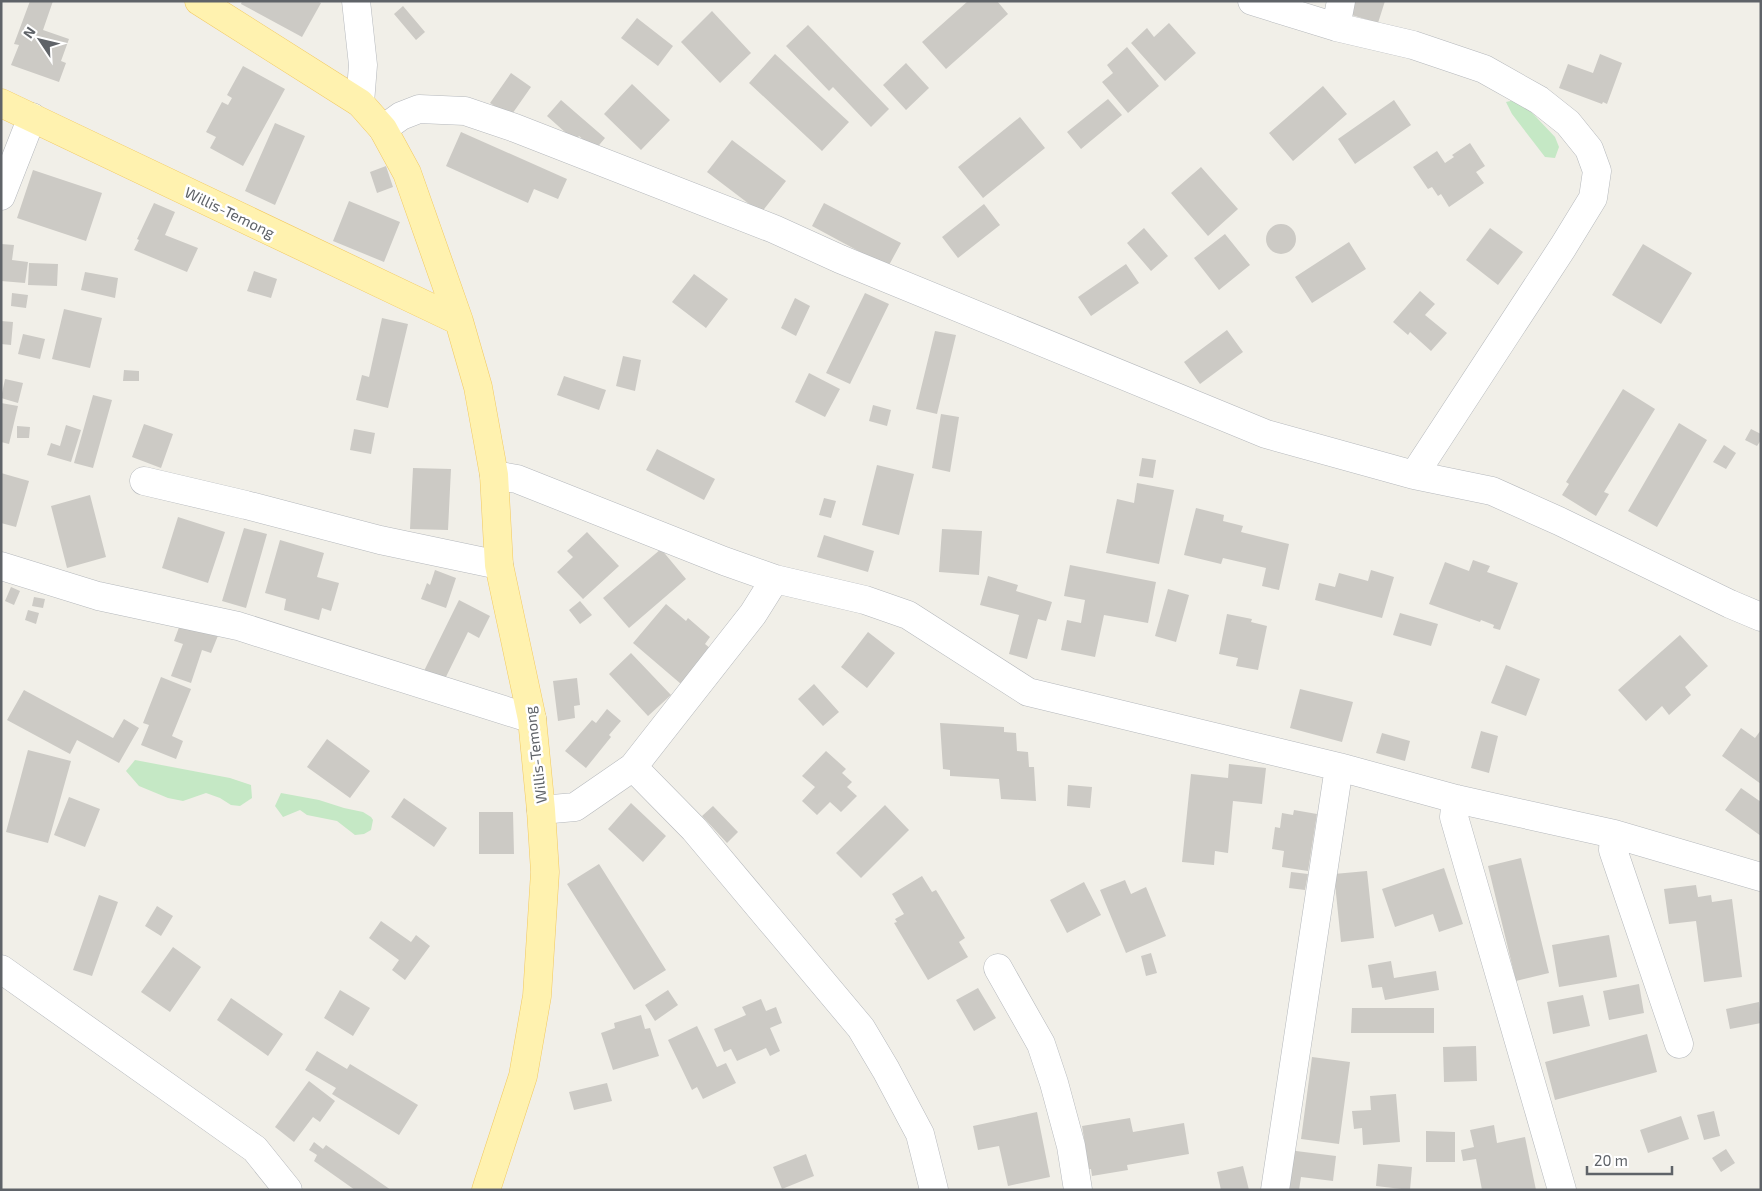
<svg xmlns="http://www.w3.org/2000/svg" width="1762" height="1191" viewBox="0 0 1762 1191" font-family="'Exo 2',sans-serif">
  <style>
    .green { fill: #c5e8c5 }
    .building { fill: #cccac5 }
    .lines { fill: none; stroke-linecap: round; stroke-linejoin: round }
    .minor-casing { stroke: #b5b8bc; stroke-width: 29 }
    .major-casing { stroke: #f2c960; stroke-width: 29 }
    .minor { stroke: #fff; stroke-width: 28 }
    .major { stroke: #fff2af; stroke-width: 28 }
    .labels { text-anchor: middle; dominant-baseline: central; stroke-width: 5; stroke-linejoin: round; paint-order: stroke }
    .street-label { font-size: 15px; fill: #5f6368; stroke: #fff }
  </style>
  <rect width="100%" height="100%" fill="#f1efe8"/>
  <path class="green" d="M1519,99L1555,137L1559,147L1555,158L1545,157L1512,114L1506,102Z
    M135,760L230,778L251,785L252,798L240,806L231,805L220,798L206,793L183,801L168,798L139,786L126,771Z
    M281,793L319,800L344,808L363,812L371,817L373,820L371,830L364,834L355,835L337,821L307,815L300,810L283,817L275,806Z"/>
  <path class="building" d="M30,1H53L43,30L69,39L61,61L66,63L59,82L11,65L19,45L14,44Z
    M242,1H317L321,3L302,37L241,4Z
    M968,1H997L1008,14L946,69L922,42Z
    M1349,1H1385L1378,23L1345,13Z
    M403,6L425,32L416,40L394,14Z
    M712,11L751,53L720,83L681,42Z
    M637,18L673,46L658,66L621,38Z
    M1169,23L1196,53L1165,81L1131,43L1147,28L1154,37Z
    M808,25L889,109L871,127L833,87L829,91L786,46Z
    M1127,47L1159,86L1128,113L1102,82L1113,73L1107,65Z
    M775,54L849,122L822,151L749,83Z
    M1600,54L1622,63L1607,104L1603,102L1602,104L1559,88L1568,64L1593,73Z
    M906,63L929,88L906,110L883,85Z
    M243,66L285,89L243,166L210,148L216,137L206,132L222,102L228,105L232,98L227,95Z
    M511,73L531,87L510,117L490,103Z
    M632,84L670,120L641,150L604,114Z
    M1323,86L1347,114L1293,161L1269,133Z
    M1108,99L1122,115L1081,149L1067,132Z
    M561,100L605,138L595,150L579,136L575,141L547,116Z
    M1394,100L1411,125L1355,164L1338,139Z
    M1020,117L1045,148L983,198L958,167Z
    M275,123L305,136L275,205L245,191Z
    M461,132L567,179L558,199L534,189L528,203L446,166Z
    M732,140L786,181L761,213L707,172Z
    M1470,143L1485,166L1476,172L1484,183L1449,207L1441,194L1438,196L1432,187L1428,189L1413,167L1437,151L1445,163L1454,157L1452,155Z
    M386,166L393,187L377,193L370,172Z
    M1201,167L1238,209L1208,236L1171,193Z
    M33,170L102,193L86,241L17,218Z
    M349,201L400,222L384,262L333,241Z
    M154,203L175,212L165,235L198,248L187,272L134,250L139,240L137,239Z
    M824,203L901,243L888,267L812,226Z
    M984,204L1000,225L958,258L942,237Z
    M1266 239a15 15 0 1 1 30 0a15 15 0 1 1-30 0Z
    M1144,228L1168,256L1151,271L1127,243Z
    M1490,228L1523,252L1498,285L1466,260Z
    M1225,234L1250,265L1219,290L1194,258Z
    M1349,242L1366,269L1312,303L1295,277Z
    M1,244L14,245L12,260L28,262L25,283L1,281Z
    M1643,244L1692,273L1661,324L1612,295Z
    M29,263L58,264L57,286L28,285Z
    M1126,264L1139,283L1091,316L1078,297Z
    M254,271L277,279L271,298L247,291Z
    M85,272L118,278L115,298L81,290Z
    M694,274L728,299L706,328L672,302Z
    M1420,291L1435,304L1425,315L1447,333L1431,351L1410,332L1408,335L1393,322Z
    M12,293L28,295L26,308L11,306Z
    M865,293L889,304L850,384L826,373Z
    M795,298L810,306L796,336L781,328Z
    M64,309L102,318L90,368L52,359Z
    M382,318L408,324L388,408L356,400L362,375L369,377Z
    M1,321L13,322L11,345L1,344Z
    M1227,330L1243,352L1200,384L1184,362Z
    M935,331L956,335L937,414L916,409Z
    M23,334L45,339L40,359L18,354Z
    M623,356L641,360L635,391L616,386Z
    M124,370L139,371V381H123Z
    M809,373L840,389L825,417L795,402Z
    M564,376L606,390L599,410L557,395Z
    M5,379L23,383L18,403L1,398Z
    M1623,389L1655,409L1604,492L1609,494L1596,516L1562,495L1569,484L1566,482Z
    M93,395L112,400L93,468L74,463Z
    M1,403L18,406L9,444L1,442Z
    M873,405L891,410L887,426L869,421Z
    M941,414L959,417L950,472L932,468Z
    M1679,423L1707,440L1657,527L1628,511Z
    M144,424L173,434L161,468L132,457Z
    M66,425L81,430L71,462L47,455L51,443L60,446Z
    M17,426L30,427L29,438H17Z
    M354,429L375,433L371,454L350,450Z
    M1751,429L1761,434V440L1757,446L1745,440Z
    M1724,445L1736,453L1726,469L1713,462Z
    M657,449L715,479L704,500L646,470Z
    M1142,458L1156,460L1153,478L1139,476Z
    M877,465L914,474L899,535L862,525Z
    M413,468L451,469L448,530L410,529Z
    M1,473L29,481L16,527L1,523Z
    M1137,483L1174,490L1159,564L1106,553L1117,499L1134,503Z
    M90,495L106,557L67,568L51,506Z
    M824,498L836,501L831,518L819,515Z
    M1196,508L1224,515L1223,521L1243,526L1241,532L1289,544L1279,590L1262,586L1266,568L1223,558L1221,564L1184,555Z
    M178,517L225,532L208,583L162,568Z
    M244,528L267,534L246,608L222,601Z
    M942,529L982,531L979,575L939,572Z
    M587,532L619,566L583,599L557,572L573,557L567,551Z
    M824,535L874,551L868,572L817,557Z
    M280,540L324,553L317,577L339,583L331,611L322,608L319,620L284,610L286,599L265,593Z
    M661,549L686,579L629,628L603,598Z
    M1473,560L1490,566L1487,572L1518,583L1500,630L1493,628L1494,625L1481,620L1480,622L1429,604L1445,562L1469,571Z
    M1070,565L1156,582L1148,623L1104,615L1095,657L1061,650L1067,620L1081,623L1085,600L1064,596Z
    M435,570L456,578L446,608L421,599L427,583L430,585Z
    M1371,570L1394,577L1382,618L1315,600L1319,583L1335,587L1339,573L1368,581Z
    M988,576L1018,585L1016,591L1052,602L1046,621L1038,619L1027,659L1009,654L1019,615L980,605Z
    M11,587L20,591L14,605L5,601Z
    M1168,589L1189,595L1176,642L1155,636Z
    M34,597L45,599L43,608L32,606Z
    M459,600L490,616L479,638L468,632L442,685L422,675Z
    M580,601L592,615L580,624L569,610Z
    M666,604L686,621L688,618L710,637L705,644L711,649L681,684L633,643Z
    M28,610L39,613L36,624L25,620Z
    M1400,613L1438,624L1431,646L1393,635Z
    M1227,614L1252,619L1251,622L1267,626L1258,670L1236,666L1238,658L1219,654Z
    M182,619L219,633L211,653L202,650L191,683L171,676L183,644L174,641Z
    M868,632L895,653L867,688L841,667Z
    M1680,635L1708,666L1685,687L1691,695L1669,715L1662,706L1646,721L1618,690Z
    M631,653L671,695L648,716L609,674Z
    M1506,665L1540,679L1526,716L1491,703Z
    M161,677L191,689L172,736L183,741L176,759L141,745L149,725L143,723Z
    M577,678L580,705L574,706L575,718L558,721L553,681Z
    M814,684L839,712L823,726L798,699Z
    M1300,689L1353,702L1342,742L1290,728Z
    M24,690L113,738L124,719L139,728L119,763L77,740L70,754L7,720Z
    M607,709L621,721L609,735L611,737L586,768L565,751L592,720L596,723Z
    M940,723L1004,727V732L1016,733L1017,751L1028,752L1029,767H1034L1036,801L1001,799L999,779L950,776V770L943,769Z
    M1741,728L1755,738L1761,730V784L1722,756Z
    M1481,731L1498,736L1489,773L1471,768Z
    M1382,733L1410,741L1405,761L1376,753Z
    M327,739L370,771L350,798L307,767Z
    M28,750L71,761L48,843L6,832Z
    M826,751L846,769L842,773L852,782L847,787L857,796L841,812L830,802L817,815L802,801L815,787L802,776Z
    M1229,764L1266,768L1262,804L1233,801L1228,853L1215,851L1214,865L1182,862L1191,774L1228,778Z
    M1068,785L1092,787L1090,808L1067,806Z
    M1741,788L1761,802V836L1725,810Z
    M69,797L100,809L85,847L54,835Z
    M404,798L447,828L434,847L391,817Z
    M631,803L666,836L643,862L608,829Z
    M885,805L909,830L861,878L836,853Z
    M713,806L738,832L727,843L702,816Z
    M1294,810L1317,814L1308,871L1282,867L1284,851L1272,849L1275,827L1280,828L1282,813L1293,815Z
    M479,812H513L514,854H479Z
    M1521,858L1549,973L1516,981L1488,866Z
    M599,864L666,970L634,990L567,884Z
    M1444,868L1463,924L1439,932L1433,914L1395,927L1382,889Z
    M1367,871L1374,938L1341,942L1334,874Z
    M1291,872L1308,874L1305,890L1289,888Z
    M922,876L932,892L936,890L965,938L959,942L968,957L928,980L894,923L897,922L895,919L904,914L892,894Z
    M1125,880L1131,894L1146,887L1166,936L1126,953L1100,890Z
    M1084,882L1101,915L1067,933L1050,900Z
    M1696,885L1698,897L1711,895L1712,902L1732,899L1742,977L1704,982L1696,921L1669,924L1664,889Z
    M99,895L118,902L92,976L73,970Z
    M157,906L173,916L161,936L145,926Z
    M381,921L411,942L416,935L430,946L405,980L392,970L399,960L369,938Z
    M1609,935L1617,977L1559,987L1552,945Z
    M173,947L201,967L170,1012L141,992Z
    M1151,953L1157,973L1146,976L1141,956Z
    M1391,961L1394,978L1436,971L1439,990L1385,1000L1382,987L1372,988L1368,965Z
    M1639,984L1644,1013L1609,1020L1603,991Z
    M978,988L996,1018L974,1031L956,1000Z
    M340,990L370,1008L353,1036L324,1018Z
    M668,990L678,1005L655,1021L645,1005Z
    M1583,995L1590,1026L1553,1034L1547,1002Z
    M231,998L283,1034L268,1056L217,1020Z
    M761,999L766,1011L776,1007L782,1023L770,1028L780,1051L770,1056L766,1048L737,1061L731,1049L724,1052L714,1029L746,1015L742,1007Z
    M1759,1002L1761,1023L1730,1029L1726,1009Z
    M1352,1008H1434V1033H1351Z
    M641,1015L645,1029L650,1028L659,1056L613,1070L601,1033L615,1028L614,1023Z
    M697,1026L717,1067L726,1063L736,1083L703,1099L697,1087L692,1090L668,1040Z
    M1647,1034L1657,1072L1555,1100L1545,1062Z
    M1476,1046L1477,1081L1444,1082L1443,1047Z
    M317,1051L347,1069L350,1064L418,1105L399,1135L332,1094L336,1088L305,1070Z
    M1312,1057L1350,1062L1339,1144L1301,1139Z
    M309,1081L335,1101L320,1122L313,1117L294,1142L275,1127Z
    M607,1083L612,1101L574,1110L569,1092Z
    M1396,1094L1400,1142L1363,1145L1362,1128L1354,1129L1352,1111L1371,1110L1370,1096Z
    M1714,1111L1720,1136L1704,1140L1697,1115Z
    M1037,1112L1050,1177L1008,1186L999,1146L978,1150L973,1126Z
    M1681,1116L1689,1139L1648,1153L1640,1130Z
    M1130,1118L1133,1132L1184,1123L1189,1154L1127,1165L1128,1170L1092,1176L1091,1169L1085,1170L1083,1158L1087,1157L1082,1126Z
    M1494,1125L1497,1143L1525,1137L1536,1190H1482L1476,1159L1463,1161L1461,1150L1474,1147L1470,1130Z
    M1426,1131L1455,1132V1162H1426Z
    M314,1142L323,1149L326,1145L391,1190H355L314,1161L317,1155L309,1150Z
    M1726,1149L1735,1163L1721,1172L1712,1158Z
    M1288,1150L1336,1156L1333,1181L1301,1177L1299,1190H1282Z
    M806,1154L814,1176L782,1189L773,1167Z
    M1378,1164L1412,1167L1410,1190L1376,1186Z
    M1243,1166L1249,1190H1221L1217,1172Z"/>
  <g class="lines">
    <g class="minor-casing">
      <path id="minor" d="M356,1L363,65L360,103
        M1252,1L1336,27L1413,45L1484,69L1539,100L1568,123L1589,149L1597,171L1593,198L1563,247L1414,475
        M1336,27L1341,1
        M383,129L401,116L419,109L465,111L515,128L774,229L840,259L1266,434L1414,475L1492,491L1559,521L1730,604L1761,617
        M1,196L32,117
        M494,475L517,479L724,561L775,579L865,600L908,615L1028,692L1339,767L1456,799L1614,834L1761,877
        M144,481L246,505L380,540L499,565
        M1,566L98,596L238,626L532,719
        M633,767L694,829L861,1028L886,1070L920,1134L934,1190
        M1456,799L1454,817L1562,1190
        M541,810L575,807L633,767L753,614L775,579
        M1614,834L1613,850L1679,1044
        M998,968L1041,1044L1054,1083L1071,1146L1078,1190
        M1,969L255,1149L288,1190
        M1275,1190L1339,767"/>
    </g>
    <g class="major-casing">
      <path id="major" d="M199,1L360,103L383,129L407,173L459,321L478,387L494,475L499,565L532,719L541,810L545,872L537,996L523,1076L486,1190
        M1,103L459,321"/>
    </g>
    <use href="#minor" class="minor"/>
    <use href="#major" class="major"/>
  </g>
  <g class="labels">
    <g class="street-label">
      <text transform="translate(230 212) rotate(26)">Willis-Temong</text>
      <text transform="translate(535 755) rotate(-97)">Willis-Temong</text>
    </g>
  </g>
  <rect width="1762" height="1191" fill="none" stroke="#5f6368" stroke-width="5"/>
  <g transform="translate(40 40) rotate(305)" stroke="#ffffff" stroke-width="4" paint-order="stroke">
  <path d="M0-4L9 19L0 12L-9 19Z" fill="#5f6368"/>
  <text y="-8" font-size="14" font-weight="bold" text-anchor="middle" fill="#5f6368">N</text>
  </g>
  <path d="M1587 1166v8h85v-8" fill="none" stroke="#5f6368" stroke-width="2.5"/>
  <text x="1594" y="1166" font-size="15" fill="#5f6368" stroke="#ffffff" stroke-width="4" paint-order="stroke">20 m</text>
</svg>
